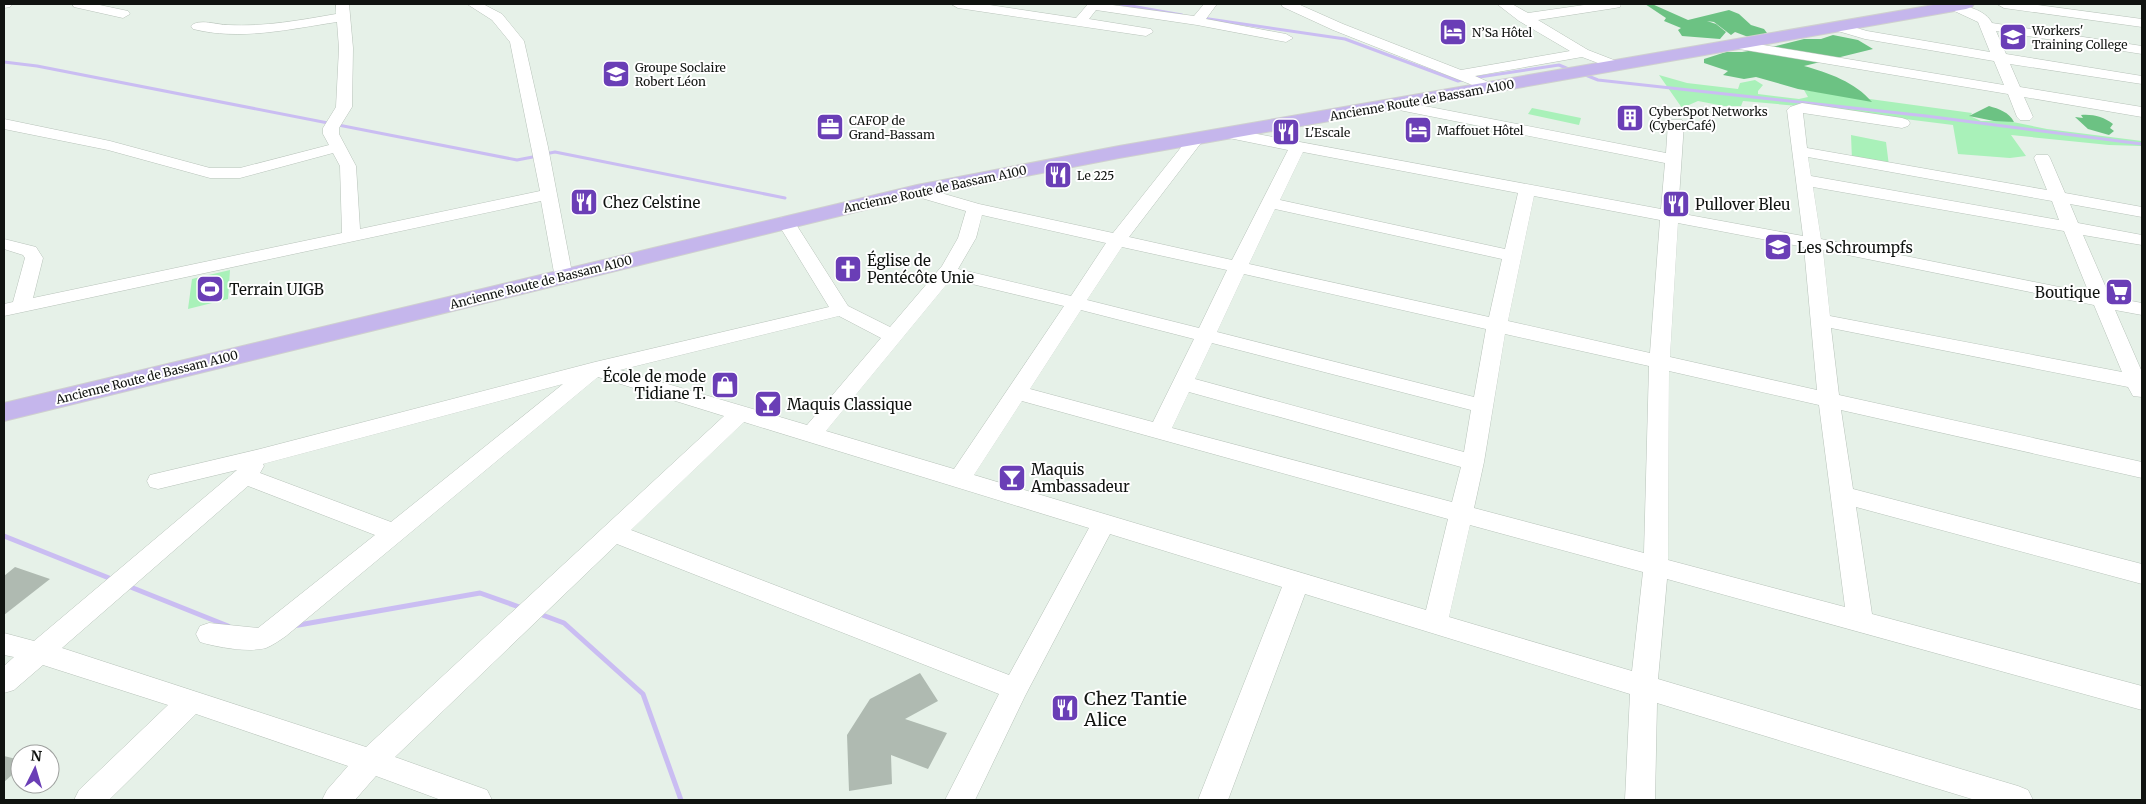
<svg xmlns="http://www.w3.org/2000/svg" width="2146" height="804" viewBox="0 0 2146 804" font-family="Merriweather,serif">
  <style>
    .green { fill: #a9f1b9 }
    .forest { fill: #6cc283 }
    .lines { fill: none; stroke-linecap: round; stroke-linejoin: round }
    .stream-far1 { stroke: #cabdf2; stroke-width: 3 }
    .stream { stroke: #cabdf2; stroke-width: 5 }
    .building { fill: #afbab1 }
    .minor-casing { stroke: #b8c3ba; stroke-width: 1 }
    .major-casing { stroke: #cfd0cf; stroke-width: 2 }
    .minor { fill: #fff; fill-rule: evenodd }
    .major { fill: #c5b6ec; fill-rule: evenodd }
    .labels { text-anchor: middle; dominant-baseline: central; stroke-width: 4; stroke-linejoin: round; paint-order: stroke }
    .far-poi-label { font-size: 12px; fill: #101310; stroke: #fff; text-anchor: start }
    .far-street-label { font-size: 12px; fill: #101310; stroke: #fff }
    .poi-label { font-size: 15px; fill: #101310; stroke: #fff; text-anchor: start }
    .near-poi-label { font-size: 18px; fill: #101310; stroke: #fff; text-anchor: start }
  </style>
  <rect width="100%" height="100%" fill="#e6f1e8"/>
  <path class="green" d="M1659,75L1687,83L1738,89L1740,83L1755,80L1763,85L1758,91V94L1799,99L1808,97L1804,90L1972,113L1970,116L1981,121H2008L2047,129L2142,141V146L2109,145L2011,135L2026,156L2010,158L1958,154L1953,125L1809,107L1743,101L1741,106H1724L1698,101L1682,108Z
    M1532,108L1581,118L1579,125L1528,114Z
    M1851,135L1886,142L1889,166L1852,160Z
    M230,270L228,299L188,309L192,279Z"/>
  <path class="forest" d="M1645,4H1652L1688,20L1729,10L1739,14L1751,25L1764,29L1767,33L1751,38L1735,32L1731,35L1714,22L1707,21L1716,24L1726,32L1720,39L1682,36L1678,30L1681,28L1664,21L1666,18Z
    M1833,35L1858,40L1873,49L1804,66C1829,73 1855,82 1872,102L1798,89L1756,77L1744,79L1723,75L1728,71L1704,63V59L1726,52H1742L1768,48L1804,39H1821Z
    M1989,106C1999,109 2009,112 2014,122L1994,121L1969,116Z
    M2081,115C2093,114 2104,117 2113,124L2110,128L2114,131L2109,135L2088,129L2075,117L2083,118Z"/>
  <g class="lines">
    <path class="stream-far1" d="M1120,4L1182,15
      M1202,18L1345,39L1458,81L1466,79
      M4,62L37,66L517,160L538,156
      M1583,74L1598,80L1926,116L2142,144
      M1473,78L1559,65L1571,70
      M545,154L555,152L785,198"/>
    <path class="stream" d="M4,536L114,580
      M128,586L228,626
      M537,613L564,623L643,694L681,800
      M293,626L480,593L522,608"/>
  </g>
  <path class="building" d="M15,567L50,579L4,615V576Z
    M920,673L938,701L905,719L947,733L928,769L891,755L892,784L849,791L847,735L870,699Z
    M4,756L20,760V768L4,782Z"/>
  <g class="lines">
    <g class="minor-casing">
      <path id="minor" d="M4,4H12L10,7L4,8Z
        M72,4H95L128,11L130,14L123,18L74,7Z
        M336,4H349L353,48L352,107L339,128V134L356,166L360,229L540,191L510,42L492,20L467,4H483L502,14L524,41L548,147L573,278L571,282L564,284L557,282L555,278L541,201L4,316V304L13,302L25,258L23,255L4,249V239L36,247L43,258L33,298L342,233L340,166L333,153L240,178H210L108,150L4,129V119L110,141L210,168H240L329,145L323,134V128L336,107L339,48L337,22C290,29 240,41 193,29L191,26C198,18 218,25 228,25C264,27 301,20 336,14Z
        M951,4H983L1076,18L1088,4H1105L1194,16L1204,4H1217L1206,19L1286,34L1293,38L1286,42L1197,25L1096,10L1089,19L1151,29L1153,32L1146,36L958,8Z
        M1281,4H1298L1343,24L1461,70L1570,51L1519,21L1497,4H1512L1528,13L1591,4H1621L1620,7L1615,8L1538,20L1588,50L1619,62L1621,65L1619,68L1614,69L1582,57L1475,76L1495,85L1497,88L1495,91L1490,92L1333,30L1283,7Z
        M1950,4C1963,4 1986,10 1992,23L2142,46V54L1996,31L2006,54L2142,76V84L2010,64L2020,87L2142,107V117L2024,97L2033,117L2030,120H2020L2017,117L2008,94L1733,48L1726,44L1733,40L2004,85L1994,61L1865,39L1831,29L1829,26L1836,22L1867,31L1990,52L1978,22L1950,9L1948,6Z
        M1997,4H2031L2142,19V27L2004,8Z
        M1394,100L1666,153L1668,123L1670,120H1682L1684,123L1678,213L1803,236L1787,110L1790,107L1802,103L1902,118L1908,120L1910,123L1908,126L1902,128L1803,113L1807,148L2047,190L2034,158L2036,155H2048L2050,158L2065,193L2142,207V217L2070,204L2078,223L2142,235V245L2083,235L2110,297L2142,303V315L2115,310L2142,372V397L2133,396L2128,387L1831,328L1839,395L2142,462V478L1841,410L1853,489L2142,564V584L1856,507L1872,614L2142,686V710L1667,579L1658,679L2018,786L2028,790L2033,800H1975L1657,703L1655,800H1625L1630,694L1305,594L1228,800H1198L1282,587L1110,534L1025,696L975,800H945L999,694L617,544L395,757L487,790L492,800H441L376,776L355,800H322L327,790L348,766L196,714L109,800H74L79,790L168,705L43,665L14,690L4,693V666L14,657L4,655V633L34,641L237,470L158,489L150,487L147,481L150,475L260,449L595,362L829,307L777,222L780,218L786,217L792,218L848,306L890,327L942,266L958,238L966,211L911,195L909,191L911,187L917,186L979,204L1113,233L1190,136H1202L1204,139L1129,237L1232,260L1288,150L1224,137L1222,134L1224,131L1230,129L1661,209L1665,163L1389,108L1386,105L1389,102ZM1303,152L1518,193L1505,249L1280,200ZM1808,157L2052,201L2059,220L1811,176ZM1813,187L2064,231L2089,293L1821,239ZM1534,196L1660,220L1650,353L1508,321ZM1275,209L1502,259L1489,317L1249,264ZM982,215L1106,243L1071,296L958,269L976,238ZM1678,223L1804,247L1817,390L1670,357ZM1122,247L1227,270L1199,328L1087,300ZM1823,250L2094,305L2122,372L1830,316ZM1244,274L1486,329L1474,397L1217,332ZM951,279L1064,306L954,469L826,431ZM1081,310L1194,339L1153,422L1030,389ZM839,316L881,338L807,425L620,370ZM1505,334L1649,366L1644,553L1474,508L1484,462ZM1212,343L1471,410L1464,452L1195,379ZM1669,371L1819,405L1845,607L1668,560ZM598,377L724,416L366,747L62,648L248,486L375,535L258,628L209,623L200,626L196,634L200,642C216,647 249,653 266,648C273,645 279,641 286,636ZM563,384L391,522L260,473L264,466L263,464ZM1189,392L1461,467L1452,502L1172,428ZM1022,401L1448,519L1426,610L974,475ZM744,422L1089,528L1009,675L631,530ZM1470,525L1643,572L1632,671L1449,617Z"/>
    </g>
    <g class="major-casing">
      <path id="major" d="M1939,4H1974L1972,7L1966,9L1119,158L917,197L4,421V403L917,185L1119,146Z"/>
    </g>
    <use href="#minor" class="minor"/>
    <use href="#major" class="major"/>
  </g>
  <defs>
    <g id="hotel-square" transform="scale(1.4375)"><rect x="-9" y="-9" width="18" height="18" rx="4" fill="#6a3eb6" stroke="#fff"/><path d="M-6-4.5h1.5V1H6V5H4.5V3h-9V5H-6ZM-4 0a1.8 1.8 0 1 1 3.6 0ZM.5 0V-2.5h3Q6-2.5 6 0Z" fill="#fff"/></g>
    <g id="school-square" transform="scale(1.4375)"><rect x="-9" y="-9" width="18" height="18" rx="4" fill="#6a3eb6" stroke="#fff"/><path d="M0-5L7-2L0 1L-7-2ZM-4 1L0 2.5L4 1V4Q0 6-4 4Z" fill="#fff"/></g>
    <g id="building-square" transform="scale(1.4375)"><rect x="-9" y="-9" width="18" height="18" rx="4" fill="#6a3eb6" stroke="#fff"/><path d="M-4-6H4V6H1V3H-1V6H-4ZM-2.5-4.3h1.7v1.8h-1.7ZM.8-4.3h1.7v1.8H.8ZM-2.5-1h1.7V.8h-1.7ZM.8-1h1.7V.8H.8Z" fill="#fff"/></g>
    <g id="office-square" transform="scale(1.4375)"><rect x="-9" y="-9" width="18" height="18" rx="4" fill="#6a3eb6" stroke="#fff"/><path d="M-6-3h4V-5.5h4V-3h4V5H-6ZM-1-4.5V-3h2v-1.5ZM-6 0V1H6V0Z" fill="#fff"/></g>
    <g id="restaurant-square" transform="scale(1.4375)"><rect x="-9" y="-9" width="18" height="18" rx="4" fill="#6a3eb6" stroke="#fff"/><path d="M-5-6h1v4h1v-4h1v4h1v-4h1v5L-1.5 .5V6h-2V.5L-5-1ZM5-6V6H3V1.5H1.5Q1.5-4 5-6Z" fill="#fff"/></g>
    <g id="church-square" transform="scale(1.4375)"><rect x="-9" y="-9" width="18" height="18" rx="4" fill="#6a3eb6" stroke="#fff"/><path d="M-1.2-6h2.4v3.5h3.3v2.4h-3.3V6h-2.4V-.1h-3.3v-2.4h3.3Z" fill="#fff"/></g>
    <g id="stadium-square" transform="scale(1.4375)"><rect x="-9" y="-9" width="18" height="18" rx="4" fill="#6a3eb6" stroke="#fff"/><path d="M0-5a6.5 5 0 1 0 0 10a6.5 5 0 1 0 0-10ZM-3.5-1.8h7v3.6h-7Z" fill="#fff"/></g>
    <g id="supermarket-square" transform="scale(1.4375)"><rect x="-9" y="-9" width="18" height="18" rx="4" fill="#6a3eb6" stroke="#fff"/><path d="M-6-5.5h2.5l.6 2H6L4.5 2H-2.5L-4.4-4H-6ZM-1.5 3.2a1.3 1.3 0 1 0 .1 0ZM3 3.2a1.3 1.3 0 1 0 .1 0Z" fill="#fff"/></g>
    <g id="shop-square" transform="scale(1.4375)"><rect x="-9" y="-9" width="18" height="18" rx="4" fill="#6a3eb6" stroke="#fff"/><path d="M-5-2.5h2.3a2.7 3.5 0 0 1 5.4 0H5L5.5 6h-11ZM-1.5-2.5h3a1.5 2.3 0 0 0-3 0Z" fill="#fff"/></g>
    <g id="bar-square" transform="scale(1.4375)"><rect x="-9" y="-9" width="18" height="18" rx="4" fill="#6a3eb6" stroke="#fff"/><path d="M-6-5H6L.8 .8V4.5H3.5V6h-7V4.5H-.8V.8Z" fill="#fff"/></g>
  </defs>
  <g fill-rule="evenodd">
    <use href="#hotel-square" x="1453" y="32"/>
    <use href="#school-square" x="2013" y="37"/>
    <use href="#school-square" x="616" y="74"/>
    <use href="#building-square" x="1630" y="118"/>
    <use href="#office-square" x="830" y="127"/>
    <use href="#hotel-square" x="1418" y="130"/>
    <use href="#restaurant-square" x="1286" y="132"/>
    <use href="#restaurant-square" x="1058" y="175"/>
    <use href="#restaurant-square" x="584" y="202"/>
    <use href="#restaurant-square" x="1676" y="204"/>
    <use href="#school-square" x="1778" y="247"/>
    <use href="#church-square" x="848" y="269"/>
    <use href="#stadium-square" x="210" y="289"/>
    <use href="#supermarket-square" x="2119" y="292"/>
    <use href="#shop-square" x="725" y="385"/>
    <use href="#bar-square" x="768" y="404"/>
    <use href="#bar-square" x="1012" y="478"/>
    <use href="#restaurant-square" x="1065" y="708"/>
  </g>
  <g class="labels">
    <g class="far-poi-label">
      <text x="2032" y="30">Workers'<tspan x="2032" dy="14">Training College</tspan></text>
      <text x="1472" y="32">N’Sa Hôtel</text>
      <text x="635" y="67">Groupe Soclaire<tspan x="635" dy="14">Robert Léon</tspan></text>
      <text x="1649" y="111">CyberSpot Networks<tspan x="1649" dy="14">(CyberCafé)</tspan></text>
      <text x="849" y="120">CAFOP de<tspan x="849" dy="14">Grand-Bassam</tspan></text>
      <text x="1437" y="130">Maffouet Hôtel</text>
      <text x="1305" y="132">L'Escale</text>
      <text x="1077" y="175">Le 225</text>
    </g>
    <g class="far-street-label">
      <text transform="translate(1422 100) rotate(-10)">Ancienne Route de Bassam A100</text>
      <text transform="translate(935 189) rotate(-12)">Ancienne Route de Bassam A100</text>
      <text transform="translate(541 282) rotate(-14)">Ancienne Route de Bassam A100</text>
      <text transform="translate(147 377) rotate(-14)">Ancienne Route de Bassam A100</text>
    </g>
    <g class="poi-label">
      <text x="603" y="202">Chez Celstine</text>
      <text x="1695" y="204">Pullover Bleu</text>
      <text x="1797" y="247">Les Schroumpfs</text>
      <text x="867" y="260">Église de<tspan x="867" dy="17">Pentécôte Unie</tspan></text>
      <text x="229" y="289">Terrain UIGB</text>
      <text x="2100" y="292" text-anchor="end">Boutique</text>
      <text x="706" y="376" text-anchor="end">École de mode<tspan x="706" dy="17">Tidiane T.</tspan></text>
      <text x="787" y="404">Maquis Classique</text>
      <text x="1031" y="469">Maquis<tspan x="1031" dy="17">Ambassadeur</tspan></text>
    </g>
    <g class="near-poi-label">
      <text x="1084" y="698">Chez Tantie<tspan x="1084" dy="21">Alice</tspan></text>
    </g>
  </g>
  <rect width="2146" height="804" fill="none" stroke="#101310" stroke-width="10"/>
  <g transform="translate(35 769) rotate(5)"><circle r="24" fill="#ffffff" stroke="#9fa19f"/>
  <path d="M0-4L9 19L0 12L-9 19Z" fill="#6a3eb6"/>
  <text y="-8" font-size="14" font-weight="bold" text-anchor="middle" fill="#101310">N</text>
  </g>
</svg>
